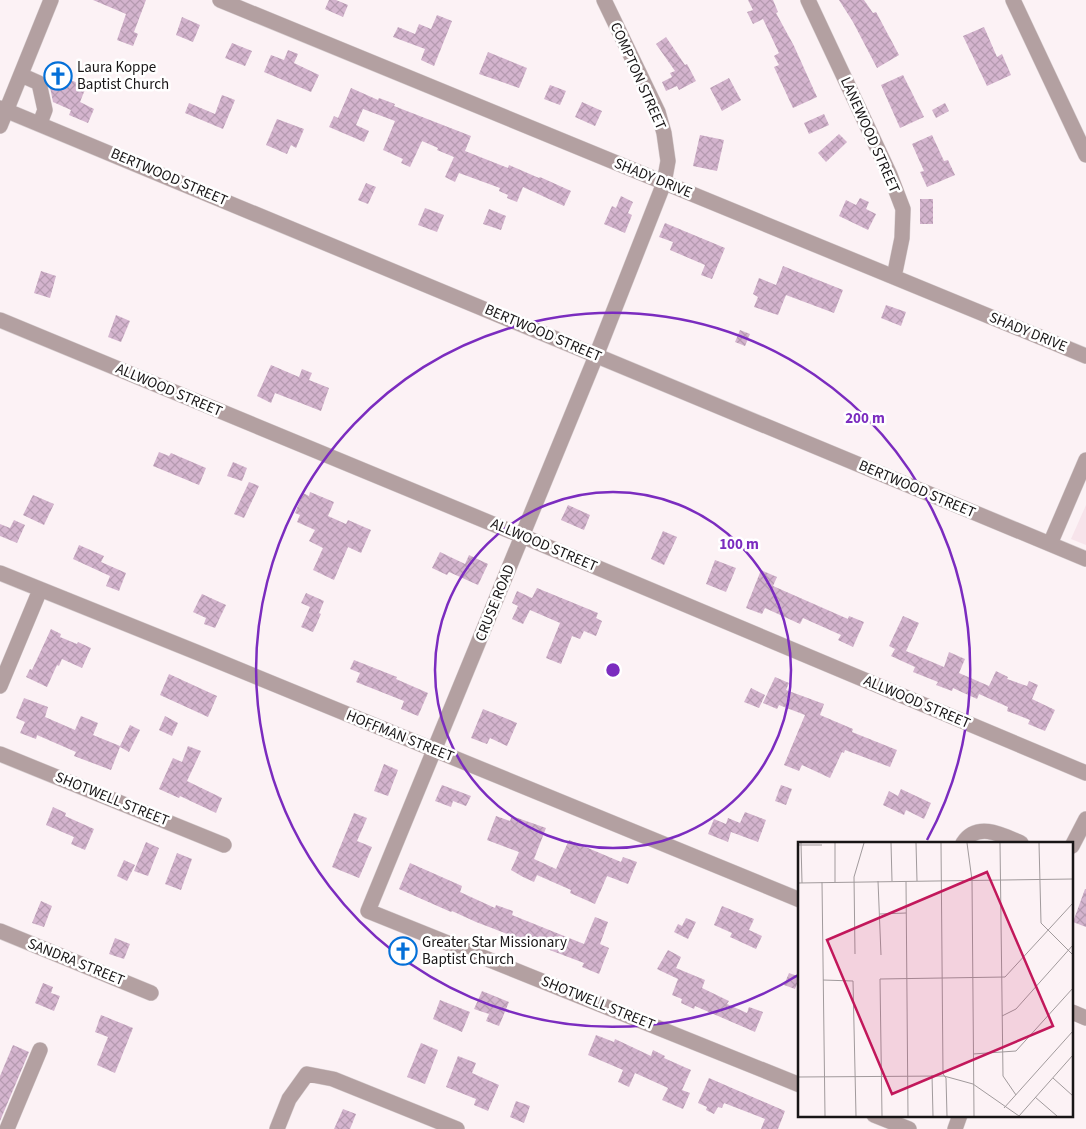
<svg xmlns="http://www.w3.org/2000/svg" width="1086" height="1129" viewBox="0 0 1086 1129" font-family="'Source Sans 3',sans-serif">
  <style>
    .built { fill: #f7e4eb }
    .building { fill: url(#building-cross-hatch) }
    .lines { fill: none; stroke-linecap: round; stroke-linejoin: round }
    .minor-casing { stroke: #d8cfd1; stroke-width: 16 }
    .minor { stroke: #b3a0a1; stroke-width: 15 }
    .ring { fill: none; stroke: #7b2cbf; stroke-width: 2.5 }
    .labels { text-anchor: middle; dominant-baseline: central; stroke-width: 5; stroke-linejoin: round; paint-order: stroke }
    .poi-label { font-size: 15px; fill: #181516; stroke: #fff; text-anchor: start }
    .street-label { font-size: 15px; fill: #181516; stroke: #fff }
    .inset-road { fill: none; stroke: #a19a9c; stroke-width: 1 }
    .view { fill: #c2185b; fill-opacity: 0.15; stroke: #c2185b; stroke-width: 2.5 }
    .inset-edge { fill: none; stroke: #181516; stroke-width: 2.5 }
    .centre { fill: #7b2cbf; stroke: #fff; stroke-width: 2.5 }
    .ring-label { font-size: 15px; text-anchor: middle; font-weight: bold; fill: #7b2cbf; stroke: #fff; stroke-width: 5; stroke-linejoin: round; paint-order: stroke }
  </style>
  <defs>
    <pattern id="building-cross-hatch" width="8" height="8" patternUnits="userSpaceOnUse" patternTransform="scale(1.25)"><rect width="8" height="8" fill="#d4b4ce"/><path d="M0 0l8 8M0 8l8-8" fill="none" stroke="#b59ab0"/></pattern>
  </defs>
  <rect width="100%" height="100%" fill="#fcf2f5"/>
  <path class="built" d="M1086,505V545L1071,539Z"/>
  <path class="building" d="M93,0H146L134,32L138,34L133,46L117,40L126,14Z
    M329,0H336L348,5L343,17L325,9Z
    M748,0H773L778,12L776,13L794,46L817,97L793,108L774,67L779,65L774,56L779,53L763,19L753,24L747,12L753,10Z
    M839,0H864L873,13L876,12L899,55L877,68L853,22Z
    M437,15L452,21L434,66L421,60L425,49L393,37L398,27L415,34L419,24L431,29Z
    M182,17L200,25L193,42L176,35Z
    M984,27L997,57L1002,54L1011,75L987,86L963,36Z
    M666,37L685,65L687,64L696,81L679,90L677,86L666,91L662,82L672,77L670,73L675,71L656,44Z
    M232,43L252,51L245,66L225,58Z
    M288,50L298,54L294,63L319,75L311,92L264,72L271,55L284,60Z
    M488,52L527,68L519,88L479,74Z
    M56,73L86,87L80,102L94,109L88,123L69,115L71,110L53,102L50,87Z
    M903,75L924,117L900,128L881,85Z
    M729,78L741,100L722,111L710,88Z
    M550,85L566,91L560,105L544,99Z
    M351,88L378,100L379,98L395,104L394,106L471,136L465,151L508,168L509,165L539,178L540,177L571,191L564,206L523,187L517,202L507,198L508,195L499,191L500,188L459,173L455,182L445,177L454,157L437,150L438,148L422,141L410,167L401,163L403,159L383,150L395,121L363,109L356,125L369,131L364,142L329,127L334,116L338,118Z
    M222,95L235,100L223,129L185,113L189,103L215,114Z
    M582,102L602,111L595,126L575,117Z
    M945,103L949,111L936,118L932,110Z
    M824,114L829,125L809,134L804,123Z
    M277,119L304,129L296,148L291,145L287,154L266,145Z
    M839,134L847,142L826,162L818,153Z
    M700,135L724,140L717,171L693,166Z
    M932,135L944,161L948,160L955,175L927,187L920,172L924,171L912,144Z
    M366,183L376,187L368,204L358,200Z
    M621,196L633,202L628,213L632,215L625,233L604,224L612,206L616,208Z
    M860,198L869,202L866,209L876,214L868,230L839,216L846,200L856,205Z
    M920,199H933V224H920Z
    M425,208L444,215L437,232L418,225Z
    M489,209L506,216L501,230L483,224Z
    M665,223L725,248L712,279L701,275L705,265L670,250L673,242L659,237Z
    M783,266L843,290L834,313L786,295L778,315L754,307L758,297L753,294L759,278L776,285Z
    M41,271L56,276L50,298L34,293Z
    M886,305L906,312L901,326L881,318Z
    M116,315L130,321L121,342L108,337Z
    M740,330L750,334L745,346L735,342Z
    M271,365L299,377L302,369L312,373L309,380L329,388L321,411L275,393L271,403L257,396Z
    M159,452L169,456L171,453L206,468L199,485L153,466Z
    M233,462L247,468L242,481L227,476Z
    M249,482L259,486L244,518L234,514Z
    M310,492L334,502L328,516L346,524L348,520L371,530L361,553L348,547L334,580L313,570L323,548L309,541L315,530L297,522L300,515L295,513L303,493L309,496Z
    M33,495L54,504L44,525L23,515Z
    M568,505L590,515L584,530L561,520Z
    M14,520L25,525L17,543L0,536V524L10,528Z
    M663,531L677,537L664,565L651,559Z
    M79,545L104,556L101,562L126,573L119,591L106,586L110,576L73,559Z
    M440,552L465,564L469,555L488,564L478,585L449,572L447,575L432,568Z
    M715,560L736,568L726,592L706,584Z
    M761,570L777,577L773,586L848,619L849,616L864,622L853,647L838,640L841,635L803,618L800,624L765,608L762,614L746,608Z
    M537,588L598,613L596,618L602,621L596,636L584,631L580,639L572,636L561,664L546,658L560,623L530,610L523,624L512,619L518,606L512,603L517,591L532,598Z
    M306,593L324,601L319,613L321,614L313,632L301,627L310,607L301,603Z
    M202,594L226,605L215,628L204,624L206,618L193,612Z
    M903,616L919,623L906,651L944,667L949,652L965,659L959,673L989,686L996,671L1008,677L1007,679L1027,686L1029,681L1038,685L1032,699L1055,710L1045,731L1028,724L1030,720L1007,711L1008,707L979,694L977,699L953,688L952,691L936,685L938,682L913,672L915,667L891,656L895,649L889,646Z
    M51,629L61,634L60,637L77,644L78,642L91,648L82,668L62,659L59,666L57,665L47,687L26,677L30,669L32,670Z
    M354,660L397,677L396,679L428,693L418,716L401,709L404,701L356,682L360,673L350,669Z
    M169,674L217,696L208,717L160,695Z
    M775,677L789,683L786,690L824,704L820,715L853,729L852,732L897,750L890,767L845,750L844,753L842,752L830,778L802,765L799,771L784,765L805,715L779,705L777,709L763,703Z
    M751,688L765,695L759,708L744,702Z
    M24,698L48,707L45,717L75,730L81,716L98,723L93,735L120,746L130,725L140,730L129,752L120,747L111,770L74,756L76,752L37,735L36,739L20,733L25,722L16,718Z
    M483,709L517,723L507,746L490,738L487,744L471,738Z
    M165,716L178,723L172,736L159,730Z
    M188,746L201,751L187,781L222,798L216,813L180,796L179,798L159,789L173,758L182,762Z
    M384,764L398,770L388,796L374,791Z
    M442,785L471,796L466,806L453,801L451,807L435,801Z
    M781,785L792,789L786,805L775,801Z
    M901,789L931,803L924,819L906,810L904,815L883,805L889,791L898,796Z
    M53,807L66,813L65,816L94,829L85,850L71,844L74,837L46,825Z
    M745,812L766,820L758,842L731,832L728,842L708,834L714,819L726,824L728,818L740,823Z
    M354,813L367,818L357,841L372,847L359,878L332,867Z
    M496,816L510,821L512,816L546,828L534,859L556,869L569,840L621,862L623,857L637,862L628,884L607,876L595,904L570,893L571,890L537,875L534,882L523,877L511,870L519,852L487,840Z
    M146,842L159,848L148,876L134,871Z
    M177,853L192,859L181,890L165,884Z
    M124,860L135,865L127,881L117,876Z
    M410,863L462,886L460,892L495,908L496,905L513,911L512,915L584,944L595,917L608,922L600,944L609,948L599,974L582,967L584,963L476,922L452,911L451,912L399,889Z
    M1085,889H1086V927L1073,922Z
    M41,901L52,906L44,927L32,923Z
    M722,906L754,919L749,930L762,936L756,949L730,937L732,933L714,925Z
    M686,918L696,922L688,939L674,932L678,924L682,926Z
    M115,938L130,944L124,959L109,954Z
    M668,950L681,957L676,968L705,980L702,988L729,1001L727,1004L747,1013L749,1007L763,1012L755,1032L695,1006L694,1009L681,1003L682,999L672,995L678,979L657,969Z
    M789,973L800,977L795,989L784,985Z
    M43,983L53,987L51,993L60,996L54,1011L35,1003Z
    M482,991L509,1002L499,1026L486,1021L489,1014L474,1009Z
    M440,1000L470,1012L462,1032L433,1019Z
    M101,1015L133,1028L115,1073L97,1065L108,1037L95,1032Z
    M596,1035L614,1042L615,1039L651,1056L653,1050L665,1056L664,1058L691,1070L682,1090L690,1093L683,1109L662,1100L668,1088L635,1073L629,1087L618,1082L623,1070L588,1055Z
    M421,1043L438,1050L425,1084L407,1077Z
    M13,1045L29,1052L0,1121V1076Z
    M458,1056L476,1063L472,1073L499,1085L488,1111L474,1105L476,1099L446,1087Z
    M709,1078L785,1111L778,1129H761L765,1119L724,1103L722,1108L718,1107L714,1114L706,1110L707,1107L698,1103Z
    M516,1101L530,1106L524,1123L510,1117Z
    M343,1109L356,1114L350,1129H334Z"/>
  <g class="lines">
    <g class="minor-casing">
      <path id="minor" d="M220,0L1086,356
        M604,0L658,112L664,133L668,161L664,183L596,356L368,911L800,1085
        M808,0L890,175L903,209L902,238L894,277
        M1013,0L1086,155
        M21,75L39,83L45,110L40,123
        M0,108L1086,559
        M0,126L51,0
        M0,320L522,536L1086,773
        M1050,544L1086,460
        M0,573L196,652L800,900
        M0,686L40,590
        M0,754L224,845
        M963,843C977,821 1003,835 1021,843
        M1072,846L1086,819
        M0,931L151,993
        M1072,1012L1086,1018
        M874,1115L909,1129
        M7,1129L40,1050
        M277,1129L289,1099L307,1074L333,1079L457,1129
        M955,1129L960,1115"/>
    </g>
    <use href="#minor" class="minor"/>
  </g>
  <g class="ring">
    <circle cx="613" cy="670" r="178"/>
    <path d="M800 974A357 357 0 1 1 927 840"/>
  </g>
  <defs>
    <g id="church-ring" transform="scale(1.4375)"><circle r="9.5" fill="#fff" stroke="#0470d8" stroke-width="1.5"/><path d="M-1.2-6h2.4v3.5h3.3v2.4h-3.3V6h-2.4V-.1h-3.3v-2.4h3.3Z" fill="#0470d8"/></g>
  </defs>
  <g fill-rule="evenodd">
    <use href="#church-ring" x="58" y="76"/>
    <use href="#church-ring" x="403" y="951"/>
  </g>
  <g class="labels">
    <g class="poi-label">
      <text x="77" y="67">Laura Koppe<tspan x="77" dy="17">Baptist Church</tspan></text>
      <text x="422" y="942">Greater Star Missionary<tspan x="422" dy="17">Baptist Church</tspan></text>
    </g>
    <g class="street-label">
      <text transform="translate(638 76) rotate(66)">COMPTON STREET</text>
      <text transform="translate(870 135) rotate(66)">LANEWOOD STREET</text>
      <text transform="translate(169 177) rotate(23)">BERTWOOD STREET</text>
      <text transform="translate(653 178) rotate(22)">SHADY DRIVE</text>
      <text transform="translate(1028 332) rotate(22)">SHADY DRIVE</text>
      <text transform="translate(543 333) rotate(23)">BERTWOOD STREET</text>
      <text transform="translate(169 390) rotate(23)">ALLWOOD STREET</text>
      <text transform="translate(917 489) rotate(23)">BERTWOOD STREET</text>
      <text transform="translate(544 545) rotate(23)">ALLWOOD STREET</text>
      <text transform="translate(495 603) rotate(-68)">CRUSE ROAD</text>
      <text transform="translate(917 702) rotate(23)">ALLWOOD STREET</text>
      <text transform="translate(400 736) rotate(22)">HOFFMAN STREET</text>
      <text transform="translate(112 799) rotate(22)">SHOTWELL STREET</text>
      <text transform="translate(76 962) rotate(22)">SANDRA STREET</text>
      <text transform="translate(598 1003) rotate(22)">SHOTWELL STREET</text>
    </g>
  </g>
  <g transform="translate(798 842)">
    <rect width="275" height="275" fill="#fcf2f5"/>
    <path class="inset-road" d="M3,1L4,41M37,1V40M93,1L94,39M118,1L119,39M143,1L145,232L148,236L149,274M169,1L174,38L176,274M202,1L205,234L218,253M241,1L243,81L275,113M0,3H24M80,39L83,113M108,39L110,274M24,40L27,274M0,41L275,37M82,72L108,71M57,112L56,35L66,1M25,138L55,139L58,274M204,174L218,167L275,103M175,212L218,209L275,146M134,233L135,274M0,235L146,234L175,242L221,274M255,236L275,254M237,255L259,274M206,266L275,189M84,274L82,137L207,135L275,61M221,274L275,213"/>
    <path class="view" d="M189,30L255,184L94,252L29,98Z"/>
    <rect width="275" height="275" class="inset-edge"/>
  </g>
  <circle cx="613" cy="670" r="8" class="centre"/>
  <g class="ring-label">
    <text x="865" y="423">200 m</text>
    <text x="739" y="549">100 m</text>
  </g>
</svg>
